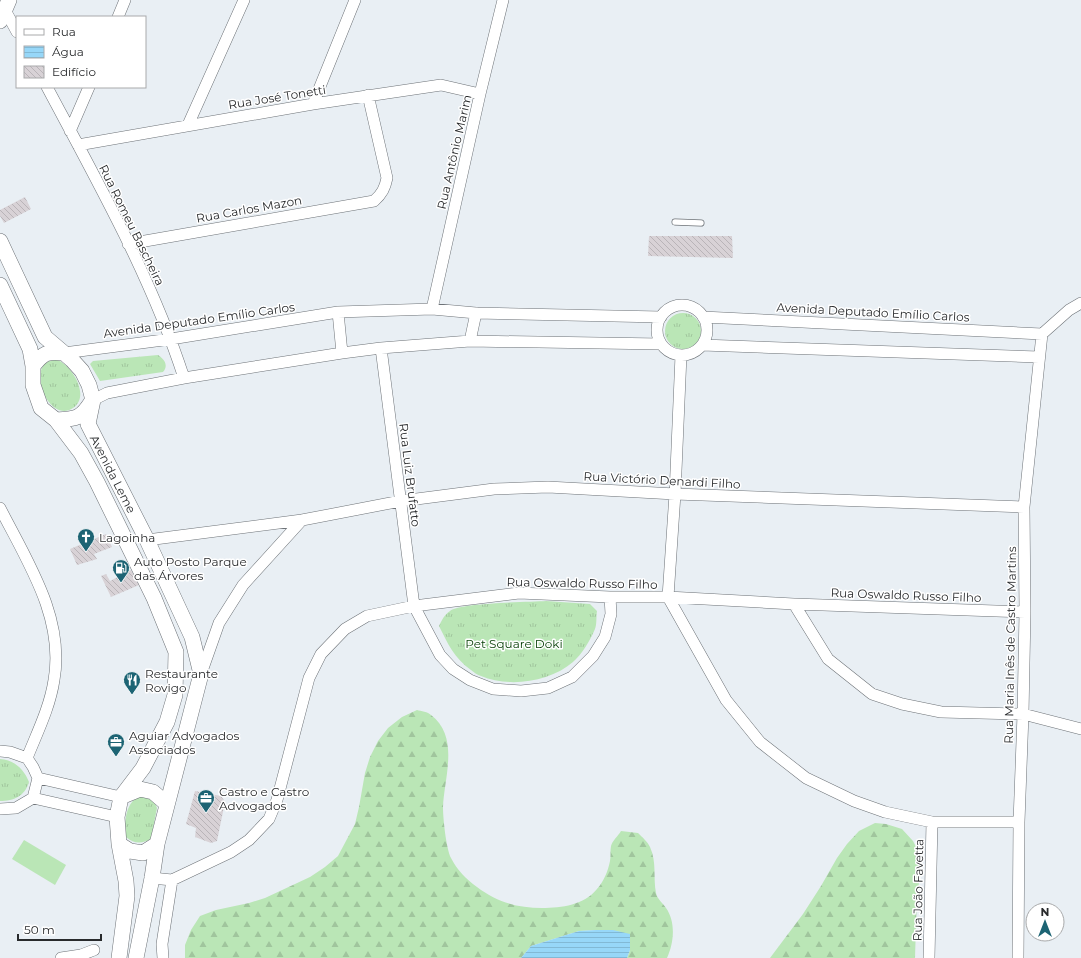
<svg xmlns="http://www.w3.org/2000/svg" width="1081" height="958" viewBox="0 0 1081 958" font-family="Montserrat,sans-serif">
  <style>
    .grass { fill: url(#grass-tufts) }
    .forest { fill: url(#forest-firs) }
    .pitch { fill: #bae6b6 }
    .water { fill: url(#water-rules) }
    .building { fill: url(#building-back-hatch) }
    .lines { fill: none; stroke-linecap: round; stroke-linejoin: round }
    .lane-casing { stroke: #6d7277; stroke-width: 7 }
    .street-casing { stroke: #6d7277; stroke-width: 12 }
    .secondary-casing { stroke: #6d7277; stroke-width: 16 }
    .lane { stroke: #fff; stroke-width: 5.5 }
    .street { stroke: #fff; stroke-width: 11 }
    .secondary { stroke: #fff; stroke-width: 15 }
    .labels { text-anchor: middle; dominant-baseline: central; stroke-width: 3; stroke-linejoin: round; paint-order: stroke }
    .street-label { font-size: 12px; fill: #282a2c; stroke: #fff }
    .poi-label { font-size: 12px; fill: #282a2c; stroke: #fff; text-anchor: start }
    .park-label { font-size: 12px; fill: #033d02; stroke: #fff }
  </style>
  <defs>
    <pattern id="grass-tufts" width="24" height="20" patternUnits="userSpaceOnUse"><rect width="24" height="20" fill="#bae6b6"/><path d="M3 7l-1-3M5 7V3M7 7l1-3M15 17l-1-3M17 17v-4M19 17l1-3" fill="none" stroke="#a0c59d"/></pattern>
    <pattern id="forest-firs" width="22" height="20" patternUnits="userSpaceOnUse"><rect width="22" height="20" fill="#bae6b6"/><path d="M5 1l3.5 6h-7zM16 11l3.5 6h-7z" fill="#a0c59d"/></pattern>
    <pattern id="water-rules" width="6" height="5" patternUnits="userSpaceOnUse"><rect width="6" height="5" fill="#97d7f8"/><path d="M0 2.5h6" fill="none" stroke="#82b9d5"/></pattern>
    <pattern id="building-back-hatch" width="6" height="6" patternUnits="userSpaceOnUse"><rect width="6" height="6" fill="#d8d2d6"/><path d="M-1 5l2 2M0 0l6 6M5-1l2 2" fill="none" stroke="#b9b4b8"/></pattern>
  </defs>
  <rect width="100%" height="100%" fill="#e9eff4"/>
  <path class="grass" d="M665 331a18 18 0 1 1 36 0a18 18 0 1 1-36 0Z
    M158,355C164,359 169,365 163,372L100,381L90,364L93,361Z
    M56,359C72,365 91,396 73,408C49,425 22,363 56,359Z
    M546,601L590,604L597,611C596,617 597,624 595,629C590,641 582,654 573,662C550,682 509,688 481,676C477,675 474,672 471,670C454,658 448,644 439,626C442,620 444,615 450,611C459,603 529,602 546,601Z
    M0,759C14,760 24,769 29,782C25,796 14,801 0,801Z
    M139,796C148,797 154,799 157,808L151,839C142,844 134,844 126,837C124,822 125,804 139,796Z"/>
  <path class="forest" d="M417,710C421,711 428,712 431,715C460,737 444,778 443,807C443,818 446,848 451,858C457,870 466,879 477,887C497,902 517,908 542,908C562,908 584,905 597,889C604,881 608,871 610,861C611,856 610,851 611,846C612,841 618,836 621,831L638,833C642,837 648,842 650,847C657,862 653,878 656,893C657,899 663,903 666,908C676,922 674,943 667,958H627L630,950L596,930L579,931L531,946L521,958H185V945L191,930L200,916L216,910L249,903L265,898L310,877L325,867L338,856L355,824L359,807L365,773L370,757L378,741L388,728L402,717Z
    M875,823L886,824L902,829L913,841L921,857V873L917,893L915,958H770L803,914L821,886L837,858L847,844L859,831Z"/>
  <path class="pitch" d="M24,840L66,865L55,885L12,859Z"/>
  <path class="water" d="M596,930H613L630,934V950L627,958H521L531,946L579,931Z"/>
  <path class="building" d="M25,197L31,209L4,223L0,216V210Z
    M649,236H732L733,258L648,256Z
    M106,534L112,547L94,554L97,559L77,565L70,549Z
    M131,570L139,585L111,597L101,576L106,574L110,581Z
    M195,791L221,796L225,802L217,841L211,843L195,837L196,828L186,824Z"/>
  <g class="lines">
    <g class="lane-casing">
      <path id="lane" d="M675,222L701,223"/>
    </g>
    <g class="street-casing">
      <path id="street" d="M5,10L17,32
        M118,17L125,0
        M47,87C97,181 151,276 184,378
        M313,104L355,0
        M188,125L244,0
        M70,131L89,87
        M78,145L313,104L441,85L480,94
        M128,244L374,201C382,194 385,188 387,178L368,95
        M657 330a25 25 0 1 1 50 0a25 25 0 1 1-50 0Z
        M432,309L480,94L503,0
        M338,312L342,353
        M703,317L1042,334
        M1042,334L1069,310L1081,303
        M470,341L476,313
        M702,345L1039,357
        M381,348L414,606L440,655L453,669L470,680L493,689L521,691L548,688L572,677L593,656L605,637L611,614L610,597
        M64,353L171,339L338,312L432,309L476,313L661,317
        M681,355L675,494L668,597L726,700L760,742L806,778L854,801L885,812L932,822H1019
        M93,400L107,393L184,378L342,353L381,348L470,341L661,344
        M0,508C27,561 65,618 54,680C50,707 37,733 27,758
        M147,540L302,520L401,501L494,489L548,487L675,494L1024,507
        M794,604L828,659L872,694L902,704L941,712L1023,714L1081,729
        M201,674L219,623L243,585L302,520
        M0,751L10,752L27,758L33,767L38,778L33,798L16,808L0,809
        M38,778L121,797
        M33,798L117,817
        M152,878L172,880L231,852L249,840L269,819L277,800L309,678L321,654L345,629L367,616L414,606L519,593L610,597H668L794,604L1025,612
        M61,958L81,955L94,950
        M163,958L162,944L172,880
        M929,958L932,822
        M1018,958L1019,822L1023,714L1025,612L1024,507L1042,334"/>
    </g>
    <g class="secondary-casing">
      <path id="secondary" d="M0,21L9,0
        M0,241L45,337L72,360L82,371L89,385L93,400L88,424L147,540L192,637L201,674L157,844L152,878L136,958
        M0,285L30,349L33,366V385L41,408L56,420L81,453L97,482L154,598L176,652L175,695L167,722L143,768L121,797L117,817L119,844L126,881L127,896L119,958
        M33,366C43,353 47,351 64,353
        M56,420C76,419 81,419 92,401
        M123,796L140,789L153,792L167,804
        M119,844L130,851L143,853L157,844"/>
    </g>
    <use href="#lane" class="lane"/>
    <use href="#street" class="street"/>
    <use href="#secondary" class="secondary"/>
  </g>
  <defs>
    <g id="church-pin" transform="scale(0.9)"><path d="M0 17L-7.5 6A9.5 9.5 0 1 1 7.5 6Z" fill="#1d6474" stroke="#fff"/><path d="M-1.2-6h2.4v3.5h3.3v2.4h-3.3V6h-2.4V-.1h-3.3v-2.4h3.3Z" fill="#fff"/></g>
    <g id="fuel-pin" transform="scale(0.9)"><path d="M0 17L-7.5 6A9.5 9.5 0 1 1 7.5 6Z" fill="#1d6474" stroke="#fff"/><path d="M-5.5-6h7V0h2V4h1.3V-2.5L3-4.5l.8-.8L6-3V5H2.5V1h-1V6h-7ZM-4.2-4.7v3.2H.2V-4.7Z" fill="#fff"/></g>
    <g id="restaurant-pin" transform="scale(0.9)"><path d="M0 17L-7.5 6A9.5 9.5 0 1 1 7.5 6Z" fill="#1d6474" stroke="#fff"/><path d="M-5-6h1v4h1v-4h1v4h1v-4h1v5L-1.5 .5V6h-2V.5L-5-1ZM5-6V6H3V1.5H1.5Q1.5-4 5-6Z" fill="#fff"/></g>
    <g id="office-pin" transform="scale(0.9)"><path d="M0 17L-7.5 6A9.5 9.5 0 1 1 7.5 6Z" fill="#1d6474" stroke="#fff"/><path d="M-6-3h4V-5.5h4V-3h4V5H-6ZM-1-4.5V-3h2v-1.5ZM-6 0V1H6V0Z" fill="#fff"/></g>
  </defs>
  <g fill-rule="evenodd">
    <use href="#church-pin" x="86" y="537"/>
    <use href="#fuel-pin" x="121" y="568"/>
    <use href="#restaurant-pin" x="132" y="680"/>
    <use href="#office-pin" x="116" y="742"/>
    <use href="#office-pin" x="206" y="798"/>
  </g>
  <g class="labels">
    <g class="street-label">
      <text transform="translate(277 97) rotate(-9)">Rua José Tonetti</text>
      <text transform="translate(454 152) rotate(-77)">Rua Antônio Marim</text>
      <text transform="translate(249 209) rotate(-10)">Rua Carlos Mazon</text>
      <text transform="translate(132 225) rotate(64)">Rua Romeu Bascheira</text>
      <text transform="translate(873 312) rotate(3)">Avenida Deputado Emílio Carlos</text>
      <text transform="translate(199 320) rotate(-8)">Avenida Deputado Emílio Carlos</text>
      <text transform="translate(113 474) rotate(63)">Avenida Leme</text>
      <text transform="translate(410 475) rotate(83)">Rua Luiz Brufatto</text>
      <text transform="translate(662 480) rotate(3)">Rua Victório Denardi Filho</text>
      <text transform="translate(582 583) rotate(1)">Rua Oswaldo Russo Filho</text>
      <text transform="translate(906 595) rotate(2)">Rua Oswaldo Russo Filho</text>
      <text transform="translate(1010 645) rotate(-89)">Rua Maria Inês de Castro Martins</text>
      <text transform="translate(918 890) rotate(-89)">Rua João Favetta</text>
    </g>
    <g class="poi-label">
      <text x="99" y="537">Lagoinha</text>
      <text x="134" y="561">Auto Posto Parque<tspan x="134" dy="14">das Árvores</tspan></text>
      <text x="145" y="673">Restaurante<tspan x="145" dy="14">Rovigo</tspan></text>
      <text x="129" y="735">Aguiar Advogados<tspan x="129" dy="14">Associados</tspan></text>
      <text x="219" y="791">Castro e Castro<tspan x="219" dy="14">Advogados</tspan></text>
    </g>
    <g class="park-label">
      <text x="514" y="643">Pet Square Doki</text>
    </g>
  </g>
  <rect x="16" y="16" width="130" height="72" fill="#ffffff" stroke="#a9aaab"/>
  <rect x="24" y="29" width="20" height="6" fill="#ffffff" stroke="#a9aaab"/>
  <text x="52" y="36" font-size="12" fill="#282a2c">Rua</text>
  <rect x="24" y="46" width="20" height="12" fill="url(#water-rules)" stroke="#a9aaab"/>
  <text x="52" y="56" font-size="12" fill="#282a2c">Água</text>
  <rect x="24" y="66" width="20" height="12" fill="url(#building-back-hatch)" stroke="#a9aaab"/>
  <text x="52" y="76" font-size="12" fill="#282a2c">Edifício</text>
  <g transform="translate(1045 922)"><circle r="19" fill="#ffffff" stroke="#a9aaab"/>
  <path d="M0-3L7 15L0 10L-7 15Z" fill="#1d6474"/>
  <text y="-6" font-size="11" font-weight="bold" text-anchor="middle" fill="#282a2c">N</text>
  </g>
  <path d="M18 934v6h83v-6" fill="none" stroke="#282a2c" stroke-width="2"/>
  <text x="24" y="934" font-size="12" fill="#282a2c" stroke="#ffffff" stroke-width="3" paint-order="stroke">50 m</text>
</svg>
